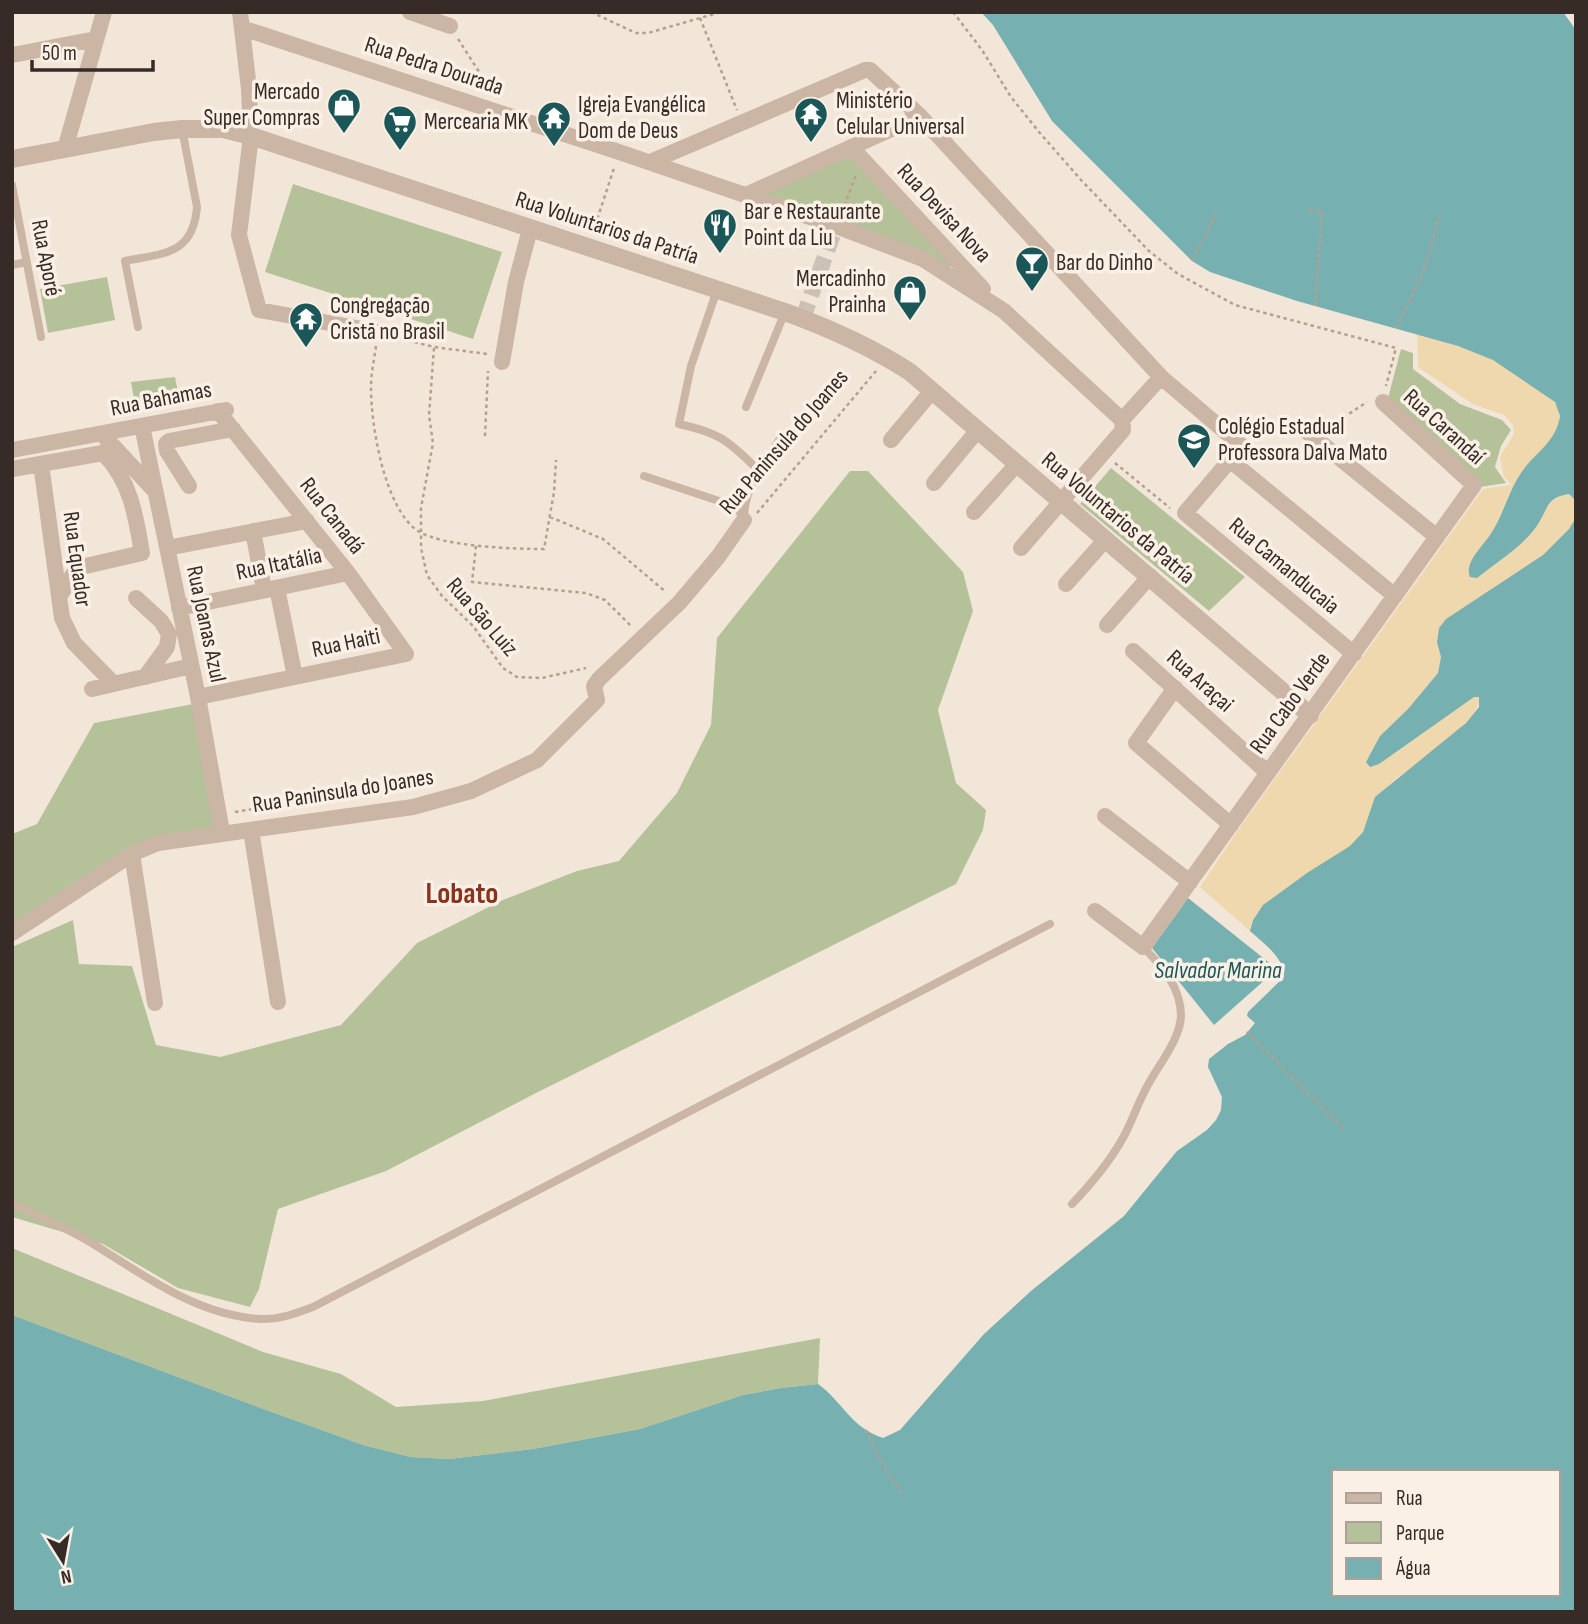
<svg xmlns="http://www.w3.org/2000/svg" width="1588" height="1624" viewBox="0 0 1588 1624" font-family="'Sofia Sans Condensed',sans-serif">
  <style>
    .green { fill: #b5c299 }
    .sand { fill: #efd7ae }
    .water { fill: #77b0b0; fill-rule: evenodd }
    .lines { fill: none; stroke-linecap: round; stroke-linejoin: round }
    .minor-tunnel { stroke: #ccc1b5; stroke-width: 16; stroke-dasharray: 16 8; stroke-linecap: butt }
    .path { stroke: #b79f8f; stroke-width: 2.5; stroke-dasharray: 3.5 3.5; stroke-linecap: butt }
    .service { stroke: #cbb5a5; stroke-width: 8 }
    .minor { stroke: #cbb5a5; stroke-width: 16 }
    .tertiary { stroke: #cbb5a5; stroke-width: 18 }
    .labels { text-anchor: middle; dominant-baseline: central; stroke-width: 7; stroke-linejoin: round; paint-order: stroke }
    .street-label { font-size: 23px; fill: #362b27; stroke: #faf0e6 }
    .poi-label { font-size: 23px; fill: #362b27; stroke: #faf0e6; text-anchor: start }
    .water-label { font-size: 24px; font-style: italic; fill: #1b5759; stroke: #faf0e6 }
    .district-label { font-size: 30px; font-weight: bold; fill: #88331d; stroke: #faf0e6 }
  </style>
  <rect width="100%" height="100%" fill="#f2e6d9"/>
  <path class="green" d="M850,152L953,263L948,270L761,193Z
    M293,184L502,252L473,339L265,272Z
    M107,277L115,320L48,333L40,289Z
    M1401,349L1413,353V369L1460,404L1502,420L1511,430L1501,446L1495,467L1506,483L1480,487L1388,398Z
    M175,377L180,402L136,410L131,382Z
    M1111,468L1245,577L1209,611L1080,504Z
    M850,471H868L963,572L973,611L938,710L956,783L986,810L983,830L956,884L536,1093L386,1171L278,1209L259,1289L250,1307L178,1288L103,1244L12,1217V947L73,920L79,964L132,966L156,1045L220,1057L341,1025L417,943L503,900L577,871L619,861L677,793L711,725L717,638Z
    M193,704L217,832L148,842L12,930V834L37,824L94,723Z
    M12,1248L263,1352L341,1374L396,1407L483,1401L820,1338L818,1384L781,1388L743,1395L640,1429L533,1449L449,1459L411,1457L363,1445L258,1407L12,1315Z"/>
  <path class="sand" d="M1417,334C1442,341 1470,348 1493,360C1505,367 1549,394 1555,403C1559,409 1560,417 1559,424C1555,444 1535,455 1523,470C1509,488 1503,512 1492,533L1539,524C1546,508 1550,497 1569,494L1576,501V518L1569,529L1543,555L1446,619L1439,628L1437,642L1441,657L1438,673L1408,709L1380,736L1366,762L1442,719L1474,697H1479C1483,719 1416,764 1398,777C1374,795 1371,830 1349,847C1330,862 1307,873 1287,888C1273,898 1250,912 1250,931L1200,887L1241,826L1483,489L1512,485L1504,477L1500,457L1514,434L1513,425L1504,415L1473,404L1418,367Z"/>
  <path class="water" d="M981,12H1563L1576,30V501L1569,494C1545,497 1548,511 1536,527C1521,548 1497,562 1477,578L1470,577C1464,563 1482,547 1490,535C1503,516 1508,492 1521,473C1535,452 1556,443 1560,416L1555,402L1493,360L1458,346L1297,301L1210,272L1192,261L1052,121L993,25Z
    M1576,518V1612H12V1315L258,1407L363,1445L411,1457L449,1459L533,1449L640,1429L743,1395L781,1388L818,1384C844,1403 850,1427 883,1438L900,1430L984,1334L1031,1291L1124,1216L1177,1151L1207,1130L1216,1120L1221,1110L1222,1097L1208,1067L1209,1059L1228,1044L1245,1035L1255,1023L1247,1016L1248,1012L1284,977C1284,957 1264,944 1250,931L1253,920L1263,905L1307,873L1350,846L1363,832L1375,797L1466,723L1479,707V697H1474L1379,764L1370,767L1366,762L1380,736L1408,709L1438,673L1441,657L1437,642L1439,628L1446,619L1543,555L1569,529ZM1334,1472H1558V1594H1334Z
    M1188,898L1277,969L1214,1025L1152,948Z"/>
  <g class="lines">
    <path class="minor-tunnel" d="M803,318L836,226"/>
    <path class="path" d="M591,12L636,33H648L721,12
      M953,12L982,50L1011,97L1039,132L1082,181L1149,251L1178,274L1235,305L1396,348L1386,386
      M700,18L737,110
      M458,39L492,92
      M1309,210L1322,211L1315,306
      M842,212L856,175
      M593,232L614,168
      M1192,261L1216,214
      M1396,328L1423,273L1440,216
      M394,337L434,347L487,354
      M376,346C374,360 371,374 371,388C371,427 385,509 418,531C443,547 515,549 544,549L554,492L556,460
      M434,348L429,415L433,443L421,508V548L427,575L442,596L473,626L503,668L517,677L542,678L586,668
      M1324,425L1338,421L1367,402
      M485,436L488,371
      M1252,436L1260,428L1291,429
      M1115,463L1170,508
      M757,513L876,371
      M550,517L603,539L666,592
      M476,546L472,582L586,593L605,600L632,627
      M235,812L301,801L320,792
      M1247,1032L1343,1128
      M866,1430L884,1467L902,1493"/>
    <path class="service" d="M12,185L41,337
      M12,265L27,262
      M717,290L691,366L679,424C720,433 729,441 758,470
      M138,327L125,261C164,253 193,255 197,207L182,129
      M746,407L785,312
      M644,476L737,507L744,520
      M744,517C745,486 764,465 779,440
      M12,1203C38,1216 65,1227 90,1242C142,1274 197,1316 261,1319C279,1320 296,1313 313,1307L1050,924
      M1072,1204C1092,1183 1110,1162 1124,1136C1133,1119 1139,1100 1149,1083C1160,1063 1180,1039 1181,1016C1181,987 1162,966 1143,947"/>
    <path class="minor" d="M240,12L249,89L251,136L239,235L259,310L378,332
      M410,12L450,26
      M242,28L619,152L836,226L923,259L1004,311L1122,420
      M12,55L96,39
      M851,147L983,289
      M65,149L104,12
      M650,162L865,70H870L920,116L1161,377L1242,446L1185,513L1354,654
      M746,195L920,116
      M502,362L516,282L530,229
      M142,426L198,697L222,832
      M1305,430L1437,537
      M102,434L153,489
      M891,440L932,391
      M12,450L226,410
      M1231,461L1395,596
      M41,464L62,618L74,643L114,684
      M12,469L103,453C131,481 136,517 142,553L77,568L59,597
      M934,483L978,430
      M189,486L167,451L166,444L169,441L233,429
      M974,512L1017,464
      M253,531L264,590
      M167,548L307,521
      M1021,548L1123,430L1122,420L1161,377
      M1066,584L1106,539
      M277,588L295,677
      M136,598L161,621L169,634L167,647L145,677
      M179,608L348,573
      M1107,625L1150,576
      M1133,651L1268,773
      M1175,688L1136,743L1231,825
      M92,689L191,666
      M198,697L406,654L348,573L218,411
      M1105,816L1190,882
      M251,830L278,1002
      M132,854L155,1003
      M1095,911L1143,947L1474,485L1383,402
      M12,933L132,854L158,843L413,807L471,791L537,760L597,700L594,686L599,679L679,603L718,557L744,520"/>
    <path class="tertiary" d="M12,159L154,132L182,129H223L251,136L785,312C829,328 870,346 910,372L1310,715"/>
  </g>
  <defs>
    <g id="shop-pin" transform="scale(1.75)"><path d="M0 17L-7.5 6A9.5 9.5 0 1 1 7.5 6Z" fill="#1b5759" stroke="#faf0e6"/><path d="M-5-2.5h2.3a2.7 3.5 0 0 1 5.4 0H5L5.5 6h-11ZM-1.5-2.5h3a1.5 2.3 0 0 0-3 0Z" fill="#fff"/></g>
    <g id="temple-pin" transform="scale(1.75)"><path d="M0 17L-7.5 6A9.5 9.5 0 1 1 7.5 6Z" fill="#1b5759" stroke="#faf0e6"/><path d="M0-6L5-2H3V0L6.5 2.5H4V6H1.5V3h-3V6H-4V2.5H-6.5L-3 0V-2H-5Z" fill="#fff"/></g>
    <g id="supermarket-pin" transform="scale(1.75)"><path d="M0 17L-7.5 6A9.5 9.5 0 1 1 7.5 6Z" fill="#1b5759" stroke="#faf0e6"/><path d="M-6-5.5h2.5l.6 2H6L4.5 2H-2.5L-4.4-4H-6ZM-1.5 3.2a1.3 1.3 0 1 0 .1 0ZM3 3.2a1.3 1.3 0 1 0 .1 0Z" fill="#fff"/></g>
    <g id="restaurant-pin" transform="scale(1.75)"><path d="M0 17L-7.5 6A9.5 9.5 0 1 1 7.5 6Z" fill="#1b5759" stroke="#faf0e6"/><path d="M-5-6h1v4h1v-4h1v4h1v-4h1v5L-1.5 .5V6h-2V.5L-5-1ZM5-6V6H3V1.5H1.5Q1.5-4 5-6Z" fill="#fff"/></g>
    <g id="bar-pin" transform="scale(1.75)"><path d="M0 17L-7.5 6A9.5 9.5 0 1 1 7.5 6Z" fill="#1b5759" stroke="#faf0e6"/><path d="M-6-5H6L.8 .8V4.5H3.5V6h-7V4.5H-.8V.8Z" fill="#fff"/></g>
    <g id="school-pin" transform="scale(1.75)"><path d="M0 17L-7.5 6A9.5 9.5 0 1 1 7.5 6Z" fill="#1b5759" stroke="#faf0e6"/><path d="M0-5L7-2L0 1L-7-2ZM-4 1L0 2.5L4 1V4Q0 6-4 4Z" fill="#fff"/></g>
  </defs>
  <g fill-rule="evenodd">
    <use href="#shop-pin" x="344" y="105"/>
    <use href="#temple-pin" x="811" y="114"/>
    <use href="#temple-pin" x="554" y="118"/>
    <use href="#supermarket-pin" x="400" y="122"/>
    <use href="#restaurant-pin" x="720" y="225"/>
    <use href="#bar-pin" x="1032" y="263"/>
    <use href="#shop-pin" x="910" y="292"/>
    <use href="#temple-pin" x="306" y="319"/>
    <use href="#school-pin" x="1194" y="440"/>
  </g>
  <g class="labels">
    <g class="street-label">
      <text transform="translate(434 66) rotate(18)">Rua Pedra Dourada</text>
      <text transform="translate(944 213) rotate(47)">Rua Devisa Nova</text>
      <text transform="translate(607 228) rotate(18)">Rua Voluntarios da Patría</text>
      <text transform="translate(46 258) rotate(79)">Rua Aporé</text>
      <text transform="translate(161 399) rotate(-11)">Rua Bahamas</text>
      <text transform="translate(1444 427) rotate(42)">Rua Carandaí</text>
      <text transform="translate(784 442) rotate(-49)">Rua Paninsula do Joanes</text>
      <text transform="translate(332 516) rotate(52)">Rua Canadá</text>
      <text transform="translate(1118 518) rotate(40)">Rua Voluntarios da Patría</text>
      <text transform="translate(77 559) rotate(82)">Rua Equador</text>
      <text transform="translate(279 564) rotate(-12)">Rua Itatália</text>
      <text transform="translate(1284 566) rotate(40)">Rua Camanducaia</text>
      <text transform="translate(482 617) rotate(49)">Rua São Luiz</text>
      <text transform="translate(206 624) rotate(78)">Rua Joanas Azul</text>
      <text transform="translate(346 643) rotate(-12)">Rua Haiti</text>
      <text transform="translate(1200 681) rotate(42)">Rua Araçai</text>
      <text transform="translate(1290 703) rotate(-54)">Rua Cabo Verde</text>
      <text transform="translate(343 791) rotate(-9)">Rua Paninsula do Joanes</text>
    </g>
    <g class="poi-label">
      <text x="320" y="92" text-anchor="end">Mercado<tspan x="320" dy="26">Super Compras</tspan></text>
      <text x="836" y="101">Ministério<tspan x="836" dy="26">Celular Universal</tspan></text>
      <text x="578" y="105">Igreja Evangélica<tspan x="578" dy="26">Dom de Deus</tspan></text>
      <text x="424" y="122">Mercearia MK</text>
      <text x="744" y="212">Bar e Restaurante<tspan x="744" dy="26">Point da Liu</tspan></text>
      <text x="1056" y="263">Bar do Dinho</text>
      <text x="886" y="279" text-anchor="end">Mercadinho<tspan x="886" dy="26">Prainha</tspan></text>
      <text x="330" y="306">Congregação<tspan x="330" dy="26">Cristã no Brasil</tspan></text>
      <text x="1218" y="427">Colégio Estadual<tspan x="1218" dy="26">Professora Dalva Mato</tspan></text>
    </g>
    <g class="water-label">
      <text x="1218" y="970">Salvador Marina</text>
    </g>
    <g class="district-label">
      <text x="462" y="894">Lobato</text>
    </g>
  </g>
  <rect width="1588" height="1624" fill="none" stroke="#362b27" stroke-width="28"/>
  <rect x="1332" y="1470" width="228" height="126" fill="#faf0e6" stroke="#aca19a" stroke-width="2"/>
  <rect x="1346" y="1493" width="35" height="10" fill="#cbb5a5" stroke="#aca19a" stroke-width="2"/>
  <text x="1396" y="1505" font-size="21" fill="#362b27">Rua</text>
  <rect x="1346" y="1522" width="35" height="21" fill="#b5c299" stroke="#aca19a" stroke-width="2"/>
  <text x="1396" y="1540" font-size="21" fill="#362b27">Parque</text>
  <rect x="1346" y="1558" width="35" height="21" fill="#77b0b0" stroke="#aca19a" stroke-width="2"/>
  <text x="1396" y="1575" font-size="21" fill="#362b27">Água</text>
  <g transform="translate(63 1561) rotate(169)" stroke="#faf0e6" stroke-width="5" paint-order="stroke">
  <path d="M0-5L12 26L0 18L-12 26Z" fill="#362b27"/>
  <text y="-10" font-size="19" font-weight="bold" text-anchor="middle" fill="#362b27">N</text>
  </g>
  <path d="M32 60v10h121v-10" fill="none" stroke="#362b27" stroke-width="3.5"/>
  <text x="42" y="60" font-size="21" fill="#362b27" stroke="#faf0e6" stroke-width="5" paint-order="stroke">50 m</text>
</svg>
